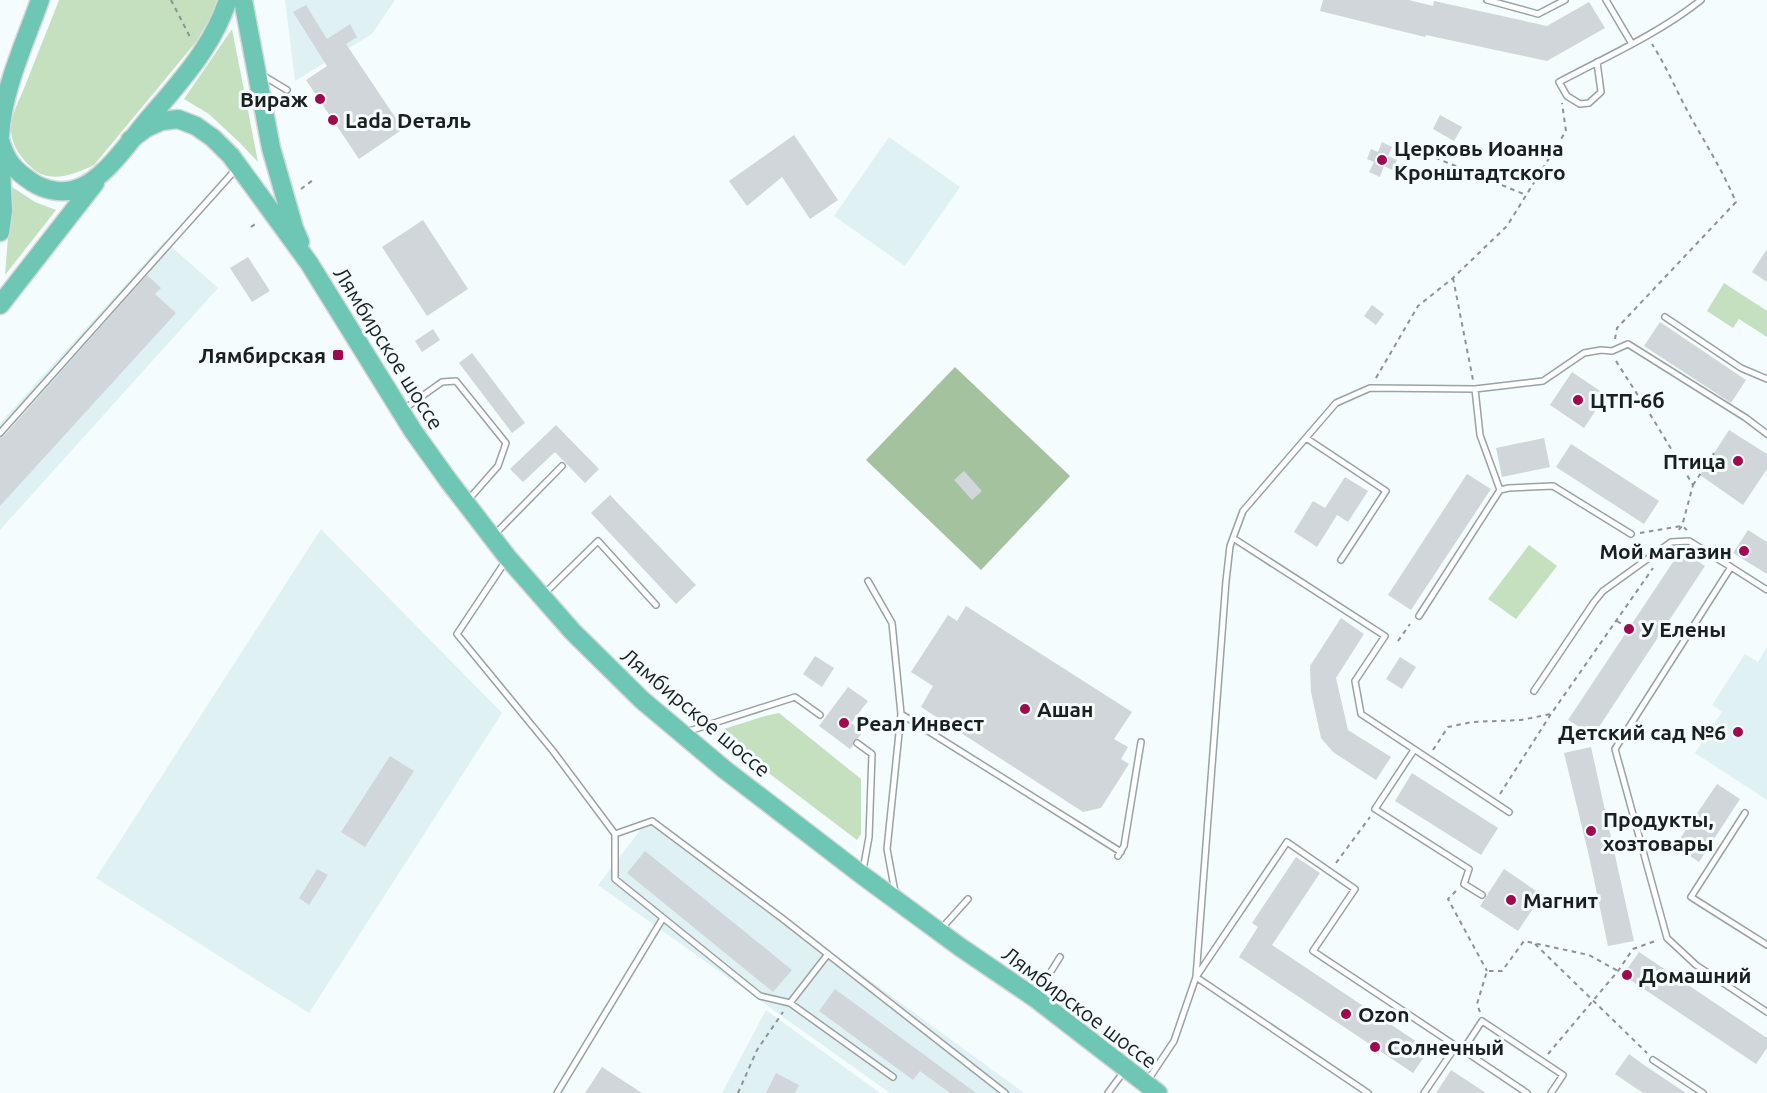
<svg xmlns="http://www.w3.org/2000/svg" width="1767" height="1093" viewBox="0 0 1767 1093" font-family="Ubuntu,sans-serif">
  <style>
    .built { fill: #e0f1f3 }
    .green { fill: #c4e0be }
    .forest { fill: #a4c29e }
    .building { fill: #d0d6da }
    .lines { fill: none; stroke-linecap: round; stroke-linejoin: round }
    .lane-casing { stroke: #9aa2a3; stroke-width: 8 }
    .primary-casing { stroke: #d6d7d7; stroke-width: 21 }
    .path { stroke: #8d9293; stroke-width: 2; stroke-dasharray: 4.5 4.5; stroke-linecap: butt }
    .lane { stroke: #fff; stroke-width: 5 }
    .primary { stroke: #6ec7b4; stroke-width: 18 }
    .poi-dot { fill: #a0094e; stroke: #f4fcfd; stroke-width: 2 }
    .labels { text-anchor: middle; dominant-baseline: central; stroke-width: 6; stroke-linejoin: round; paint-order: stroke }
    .poi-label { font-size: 21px; font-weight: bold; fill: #1c1f1f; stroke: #f4fcfd; text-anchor: start }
    .street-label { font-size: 21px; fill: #1c1f1f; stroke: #f4fcfd }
  </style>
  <rect width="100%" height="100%" fill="#f4fcfd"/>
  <path class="built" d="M285,0H395L372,34L295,81Z
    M889,137L960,187L905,266L834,216Z
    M165,241L218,288L0,530V423Z
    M321,529L502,713L309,1013L96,878Z
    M1767,647V800L1695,753L1722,712L1712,705L1745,654L1758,662Z
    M649,819L1024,1093H890L598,885Z
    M766,1010L880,1093H722Z"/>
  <path class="green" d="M59,0H217L209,20L196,42L94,165C75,174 51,184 33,169C21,158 12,147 11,130C10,116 20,99 25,86C36,57 48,29 59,0Z
    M232,29L258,162L239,142L209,114L184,99Z
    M12,187L35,202L56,210L5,275Z
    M1724,283L1767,311V337L1739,319L1733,328L1707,311Z
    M1529,545L1557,566L1516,619L1488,599Z
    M779,713L861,779V834L857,840L721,737L724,729L765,716Z"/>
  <path class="forest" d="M955,367L1070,476L981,570L866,460Z"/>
  <path class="building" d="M1323,0H1409L1433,6L1434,1L1547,26L1589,2L1605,28L1547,61L1426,35L1425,37L1320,11Z
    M306,5L327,39L350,24L357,37L346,44L403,129L359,159L306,80L327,66L293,12Z
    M1440,115L1462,127L1454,141L1433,129Z
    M794,135L838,200L810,219L782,177L747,206L729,181Z
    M1382,142L1392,147L1388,156L1397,160L1392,170L1384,166L1380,177L1369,172L1374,162L1367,159L1371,149L1378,152Z
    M423,220L468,289L427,316L382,247Z
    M1767,249V282L1752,272Z
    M248,257L270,291L252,302L230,268Z
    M147,275L161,288L155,294L176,313L0,506V438L4,436Z
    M1372,305L1384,314L1376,325L1364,316Z
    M1660,322L1746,380L1731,403L1644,346Z
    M433,329L440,340L422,352L415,341Z
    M472,353L525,423L512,433L459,363Z
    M1572,372L1606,395L1584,428L1550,405Z
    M556,425L599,469L585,483L555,452L523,482L510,469Z
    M1729,430L1767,454V469L1743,505L1700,475Z
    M1544,438L1550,467L1502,477L1496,448Z
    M1571,444L1659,501L1644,524L1556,467Z
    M964,471L982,491L972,500L954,480Z
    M1467,474L1491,489L1411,610L1388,595Z
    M1345,477L1368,491L1348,522L1337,515L1317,547L1294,532L1313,501L1325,508Z
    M610,495L696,585L676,604L591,513Z
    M1748,530L1767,542V574L1733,553Z
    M1681,550L1705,566L1593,736L1568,720Z
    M966,606L1132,712L1114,739L1128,747L1121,759L1129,764L1101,808L1083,812L921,707L933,686L911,672L948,615L957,621Z
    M1341,618L1364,634L1336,678L1348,730L1391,757L1376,780L1333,752L1321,738L1311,692L1310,666Z
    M815,656L834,668L822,687L803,674Z
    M1400,657L1416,667L1402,689L1386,679Z
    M848,687L868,701L851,723L863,732L858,738L853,741V746L850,749L819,726Z
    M1591,747L1634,941L1608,946L1589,856L1564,753Z
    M390,756L414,771L365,847L341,832Z
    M1412,773L1498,828L1481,855L1395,801Z
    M1717,784L1740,799L1699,862L1675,846Z
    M645,851L792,970L773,992L627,873Z
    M1296,857L1320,873L1272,945L1429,1050L1413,1073L1239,957L1258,927L1252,923Z
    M317,869L328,875L309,905L299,898Z
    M1504,869L1542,895L1518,931L1480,906Z
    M1639,952L1767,1038V1048L1756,1064L1623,975Z
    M835,989L976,1093H950L920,1071L913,1080L819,1011Z
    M1629,1054L1644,1065L1686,1093H1643L1615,1074Z
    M602,1067L642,1093H585Z
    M1451,1070L1486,1093H1436Z
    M776,1073L799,1085L795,1093H766Z"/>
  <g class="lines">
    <g class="lane-casing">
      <path id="lane" d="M1487,0L1538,14L1565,0
        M1606,0L1632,44
        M1597,62L1601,92L1589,103L1580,104L1567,96L1559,82C1608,56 1658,34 1701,0
        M262,75L287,90
        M1665,317L1741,368L1767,379
        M1475,389L1543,381L1584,353L1601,350L1612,351L1628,344L1746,418L1767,434
        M404,409L442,382L456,381L506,443L498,466L469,499
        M0,433L237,168
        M1306,438L1386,491L1341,560
        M495,534L562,466
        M1233,538L1385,636L1355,681L1361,714L1509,812
        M505,562L457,634L553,751L615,834V879L760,996L790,1003L893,1077
        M868,581L892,623L901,714L887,849L895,892
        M1767,590L1731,567L1615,749L1667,938L1696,965L1767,1012
        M543,595L598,541L656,605
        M1419,616L1500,490
        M1534,691L1594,602L1603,591L1671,542L1689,541L1731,567
        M901,714L1121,852
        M686,732L795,697L820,715
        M857,743L872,754L869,837L863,870
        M1414,750L1375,809L1469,869L1464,884L1482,895
        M1745,813L1691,897L1767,945
        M615,834L652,821L783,919L1005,1093
        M1118,856L1124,846L1141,742
        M941,929L968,899
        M1037,994L1060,957
        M790,1003L828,954
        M1460,1048L1527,1093
        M1463,1050L1482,1021L1563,1075L1551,1093
        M1653,1060L1703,1093
        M1148,1080L1174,1041L1196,977L1226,581L1230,546L1243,511L1336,403L1370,388L1475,389L1480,435L1500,490L1509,488L1553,486L1631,534
        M557,1093L663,918
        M1108,1093L1125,1070
        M1368,1093L1196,977L1287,842L1355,889L1313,951L1456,1046L1424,1093"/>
    </g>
    <g class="primary-casing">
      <path id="primary" d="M243,0L271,148L294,228L300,242
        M0,136C2,92 25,42 40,0
        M0,140C6,161 14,170 32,182C44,190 62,194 76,189C104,181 131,139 150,117C169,95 189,73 204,49C214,34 222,17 228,0
        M130,140L146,128L162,121L178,119L196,126L213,138L231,156L309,263L413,431L448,480L508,558L573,632L642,700L724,769L862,875L960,947L1035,998L1158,1093
        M0,232L3,211L0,149
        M0,305L95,183"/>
    </g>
    <path class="path" d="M171,0L190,37
      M1402,144L1526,195
      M301,189L313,180
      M251,227L258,222
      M1453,278L1473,380
      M1615,339L1617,328L1736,202C1724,174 1709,149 1694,123C1679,97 1668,69 1652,44
      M1616,361L1653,419L1693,485L1682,526L1678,531
      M1376,378L1418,306L1453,278L1507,226L1566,131L1562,103
      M1693,485L1714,453
      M1640,533L1682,526L1687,530
      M1617,621L1625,626
      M1398,641L1410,624
      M1433,750L1448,727L1472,722L1521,720L1551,714
      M1500,794L1551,714L1653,568
      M1336,863L1370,817
      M1456,891L1448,899L1487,971
      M1535,944L1647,1053
      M1480,1012L1477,1004L1487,971H1502L1524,941L1589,955L1618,971
      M1548,1054L1618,971L1633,949L1658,940
      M738,1093L757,1050L783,1012"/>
    <use href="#lane" class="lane"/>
    <use href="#primary" class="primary"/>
  </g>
  <g class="poi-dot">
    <circle cx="320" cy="99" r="6"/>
    <circle cx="333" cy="120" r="6"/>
    <circle cx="1382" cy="160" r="6"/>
    <rect x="332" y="349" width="12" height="12" rx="3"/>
    <circle cx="1578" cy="400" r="6"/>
    <circle cx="1738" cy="461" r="6"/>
    <circle cx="1744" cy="551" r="6"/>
    <circle cx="1629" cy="629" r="6"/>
    <circle cx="1025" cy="709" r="6"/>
    <circle cx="844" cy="723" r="6"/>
    <circle cx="1738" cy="732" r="6"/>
    <circle cx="1591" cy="831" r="6"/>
    <circle cx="1511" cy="900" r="6"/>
    <circle cx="1627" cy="975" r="6"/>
    <circle cx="1346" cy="1014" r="6"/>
    <circle cx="1375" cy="1047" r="6"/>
  </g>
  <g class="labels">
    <g class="poi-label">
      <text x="308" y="99" text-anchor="end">Вираж</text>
      <text x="345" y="120">Lada Dеталь</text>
      <text x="1394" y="148">Церковь Иоанна<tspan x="1394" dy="24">Кронштадтского</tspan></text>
      <text x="326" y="355" text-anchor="end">Лямбирская</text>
      <text x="1590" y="400">ЦТП-6б</text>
      <text x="1726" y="461" text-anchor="end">Птица</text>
      <text x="1732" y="551" text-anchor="end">Мой магазин</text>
      <text x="1641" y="629">У Елены</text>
      <text x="1037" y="709">Ашан</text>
      <text x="856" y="723">Реал Инвест</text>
      <text x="1726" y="732" text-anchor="end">Детский сад №6</text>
      <text x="1603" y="819">Продукты,<tspan x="1603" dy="24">хозтовары</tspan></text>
      <text x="1523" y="900">Магнит</text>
      <text x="1639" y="975">Домашний</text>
      <text x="1358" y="1014">Ozon</text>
      <text x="1387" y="1047">Солнечный</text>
    </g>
    <g class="street-label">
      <text transform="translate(389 348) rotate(58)">Лямбирское шоссе</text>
      <text transform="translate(696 712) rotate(40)">Лямбирское шоссе</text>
      <text transform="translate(1080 1007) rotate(37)">Лямбирское шоссе</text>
    </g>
  </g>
</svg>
